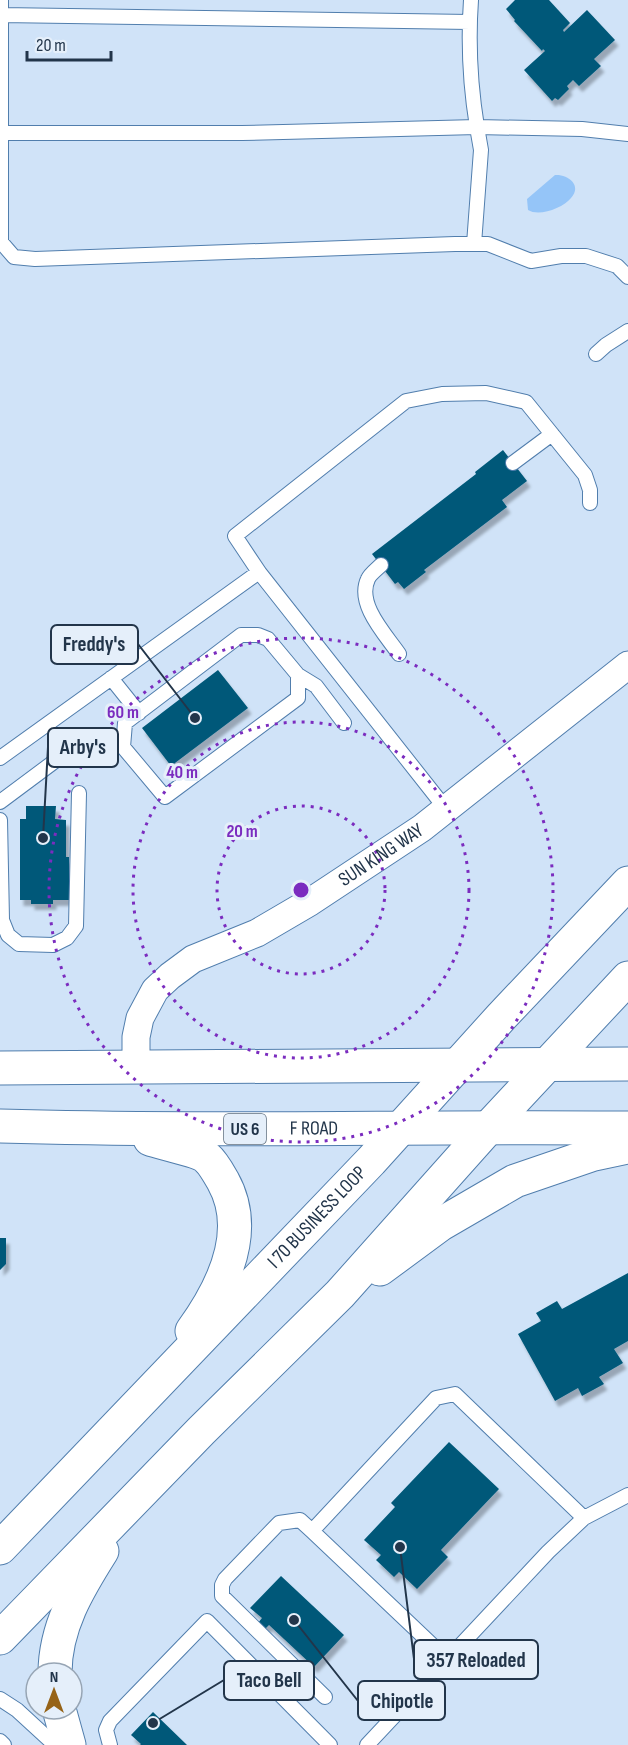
<svg xmlns="http://www.w3.org/2000/svg" width="628" height="1745" viewBox="0 0 628 1745" font-family="'Sofia Sans Condensed',sans-serif">
  <style>
    .water { fill: #95c5f8 }
    .building { fill: #005979; filter: url(#shadow) }
    .lines { fill: none; stroke-linecap: round; stroke-linejoin: round }
    .lane-casing { stroke: #517ead; stroke-width: 16 }
    .street-casing { stroke: #517ead; stroke-width: 29 }
    .primary-casing { stroke: #517ead; stroke-width: 35 }
    .lane { stroke: #fff; stroke-width: 14 }
    .street { stroke: #fff; stroke-width: 27 }
    .primary { stroke: #fff; stroke-width: 33 }
    .ring { fill: none; stroke: #7b2cbf; stroke-width: 3; stroke-dasharray: 3 6 }
    .labels { text-anchor: middle; dominant-baseline: central; stroke-width: 6; stroke-linejoin: round; paint-order: stroke }
    .shield { fill: #e5effa; stroke: #5c6d7f; stroke-width: 1.5 }
    .shield-label { font-size: 18px; font-weight: bold; fill: #22354a }
    .street-label { font-size: 20px; fill: #22354a; stroke: #e5effa }
    .centre { fill: #7b2cbf; stroke: #e5effa; stroke-width: 3 }
    .ring-label { font-size: 18px; text-anchor: middle; font-weight: bold; fill: #7b2cbf; stroke: #e5effa; stroke-width: 6; stroke-linejoin: round; paint-order: stroke }
    .leader { fill: none; stroke: #22354a; stroke-width: 2 }
    .callout-dot { fill: #22354a; stroke: #e5effa; stroke-width: 2 }
    .callout { fill: #e5effa; stroke: #22354a; stroke-width: 2 }
    .callout-label { font-size: 21px; text-anchor: middle; font-weight: bold; fill: #22354a }
  </style>
  <defs>
    <filter id="shadow"><feDropShadow dx="3.5" dy="6" stdDeviation="1.5" flood-color="#0004"/></filter>
  </defs>
  <rect width="100%" height="100%" fill="#d0e3f8"/>
  <path class="water" d="M555,175C567,174 583,185 571,198C563,208 539,217 528,210L527,199Z"/>
  <path class="building" d="M515,0H549L570,23L563,30L564,32L587,10L615,40L594,59L601,66L579,86L573,80L567,86L569,89L558,100L555,98L552,101L524,70L545,51L543,49L542,51L514,21L515,20L506,9Z
    M503,450L527,481L502,500L507,507L424,570L426,572L404,589L398,582L395,584L372,554L476,474L475,472Z
    M218,670L248,708L171,766L142,728Z
    M26,806H56L55,819L66,820V857H69V900H53V904H31V900H20V819H26Z
    M0,1238H6V1264L0,1270Z
    M628,1273V1341L614,1349L623,1363L599,1377L604,1384L582,1396L578,1388L555,1401L518,1334L541,1321L536,1313L557,1301L562,1309Z
    M449,1442L499,1489L441,1550L448,1557L417,1589L399,1572L394,1577L376,1560L381,1555L364,1540L395,1507L391,1503Z
    M281,1576L344,1635L314,1667L269,1625L265,1629L258,1623L262,1618L250,1608Z
    M153,1712L187,1745H140L141,1744L131,1735Z"/>
  <g class="lines">
    <g class="lane-casing">
      <path id="lane" d="M1,0V242L14,257L35,259L455,244H488L531,261L561,256H586L617,266L628,277
        M471,0C468,43 470,84 477,127L582,129L628,134
        M1,15L470,22
        M1,133H242L477,127L481,150L474,244
        M596,354L606,345L628,331
        M513,463L552,434
        M381,565C377,569 370,574 368,579C356,604 386,635 399,654
        M259,572L235,536L406,401L442,394L486,393L526,402L585,475L590,490V503
        M298,675V698L165,797L123,747L125,723L241,635H258L268,639L298,675L316,686L344,723
        M111,678L139,713
        M0,758L259,572L446,809
        M0,802L55,761
        M0,820L2,920L8,935L19,944L53,945L67,938L76,926L79,793
        M312,1531L436,1398L455,1394L584,1518
        M325,1697L222,1596V1585L225,1579L279,1523L300,1520L312,1531L447,1659
        M0,1699L17,1710L55,1745
        M0,1741L4,1745
        M110,1745L106,1730L110,1721L207,1621L330,1745
        M367,1745L548,1552L584,1518L628,1495"/>
    </g>
    <g class="street-casing">
      <g id="street">
        <path id="s1" d="M136,1067V1037L140,1018L155,990L170,976L193,959L257,933L310,902L422,828L628,665"/>
      </g>
    </g>
    <g class="primary-casing">
      <g id="primary">
        <path d="M0,1068L628,1064"/>
        <path id="s2" d="M0,1126C209,1132 419,1126 628,1128"/>
        <path d="M150,1139C161,1143 200,1151 207,1158C213,1163 219,1174 223,1181C251,1231 223,1288 192,1331"/>
        <path d="M380,1269L441,1224L515,1181L594,1154L628,1147"/>
        <path id="s3" d="M0,1548L371,1161L502,1016L628,883"/>
        <path d="M0,1638L201,1431L340,1294L489,1127L628,978"/>
        <path d="M55,1673C55,1627 78,1589 102,1551"/>
        <path d="M59,1709L69,1745"/>
      </g>
    </g>
    <use href="#lane" class="lane"/>
    <use href="#street" class="street"/>
    <use href="#primary" class="primary"/>
  </g>
  <g class="ring">
    <circle cx="301" cy="890" r="84"/>
    <circle cx="301" cy="890" r="168"/>
    <circle cx="301" cy="890" r="252"/>
  </g>
  <g class="labels">
    <rect class="shield" x="224" y="1114" width="42" height="30" rx="4.5"/>
    <g class="shield-label">
      <text x="245" y="1129">US 6</text>
    </g>
    <g class="street-label">
      <text stroke="none"><textPath href="#s1" startOffset="346">SUN KING WAY</textPath></text>
      <text stroke="none"><textPath href="#s2" startOffset="314">F ROAD</textPath></text>
      <text stroke="none"><textPath href="#s3" startOffset="458">I 70 BUSINESS LOOP</textPath></text>
    </g>
  </g>
  <circle cx="301" cy="890" r="9" class="centre"/>
  <g class="ring-label">
    <text x="123" y="718">60 m</text>
    <text x="182" y="778">40 m</text>
    <text x="242" y="837">20 m</text>
  </g>
  <path class="leader" d="M195 718L138 644M43 838L48 747M400 1547L414 1659M153 1723L224 1680M294 1620L358 1701"/>
  <g class="callout-dot">
    <circle cx="195" cy="718" r="6"/>
    <circle cx="43" cy="838" r="6"/>
    <circle cx="400" cy="1547" r="6"/>
    <circle cx="153" cy="1723" r="6"/>
    <circle cx="294" cy="1620" r="6"/>
  </g>
  <g class="callout">
    <rect x="51" y="625" width="87" height="39" rx="6"/>
    <rect x="48" y="728" width="70" height="39" rx="6"/>
    <rect x="414" y="1640" width="124" height="39" rx="6"/>
    <rect x="224" y="1661" width="90" height="39" rx="6"/>
    <rect x="358" y="1681" width="87" height="39" rx="6"/>
  </g>
  <g class="callout-label">
    <text x="94" y="651">Freddy's</text>
    <text x="83" y="754">Arby's</text>
    <text x="476" y="1667">357 Reloaded</text>
    <text x="269" y="1687">Taco Bell</text>
    <text x="402" y="1708">Chipotle</text>
  </g>
  <g transform="translate(54 1691)"><circle r="28" fill="#e5effa" stroke="#97a5b4" stroke-width="1.5"/>
  <path d="M0-4.5L10 22L0 15L-10 22Z" fill="#966317"/>
  <text y="-9" font-size="16" font-weight="bold" text-anchor="middle" fill="#22354a">N</text>
  </g>
  <path d="M27 51v9h84v-9" fill="none" stroke="#22354a" stroke-width="3"/>
  <text x="36" y="51" font-size="18" fill="#22354a" stroke="#e5effa" stroke-width="4.5" paint-order="stroke">20 m</text>
</svg>
